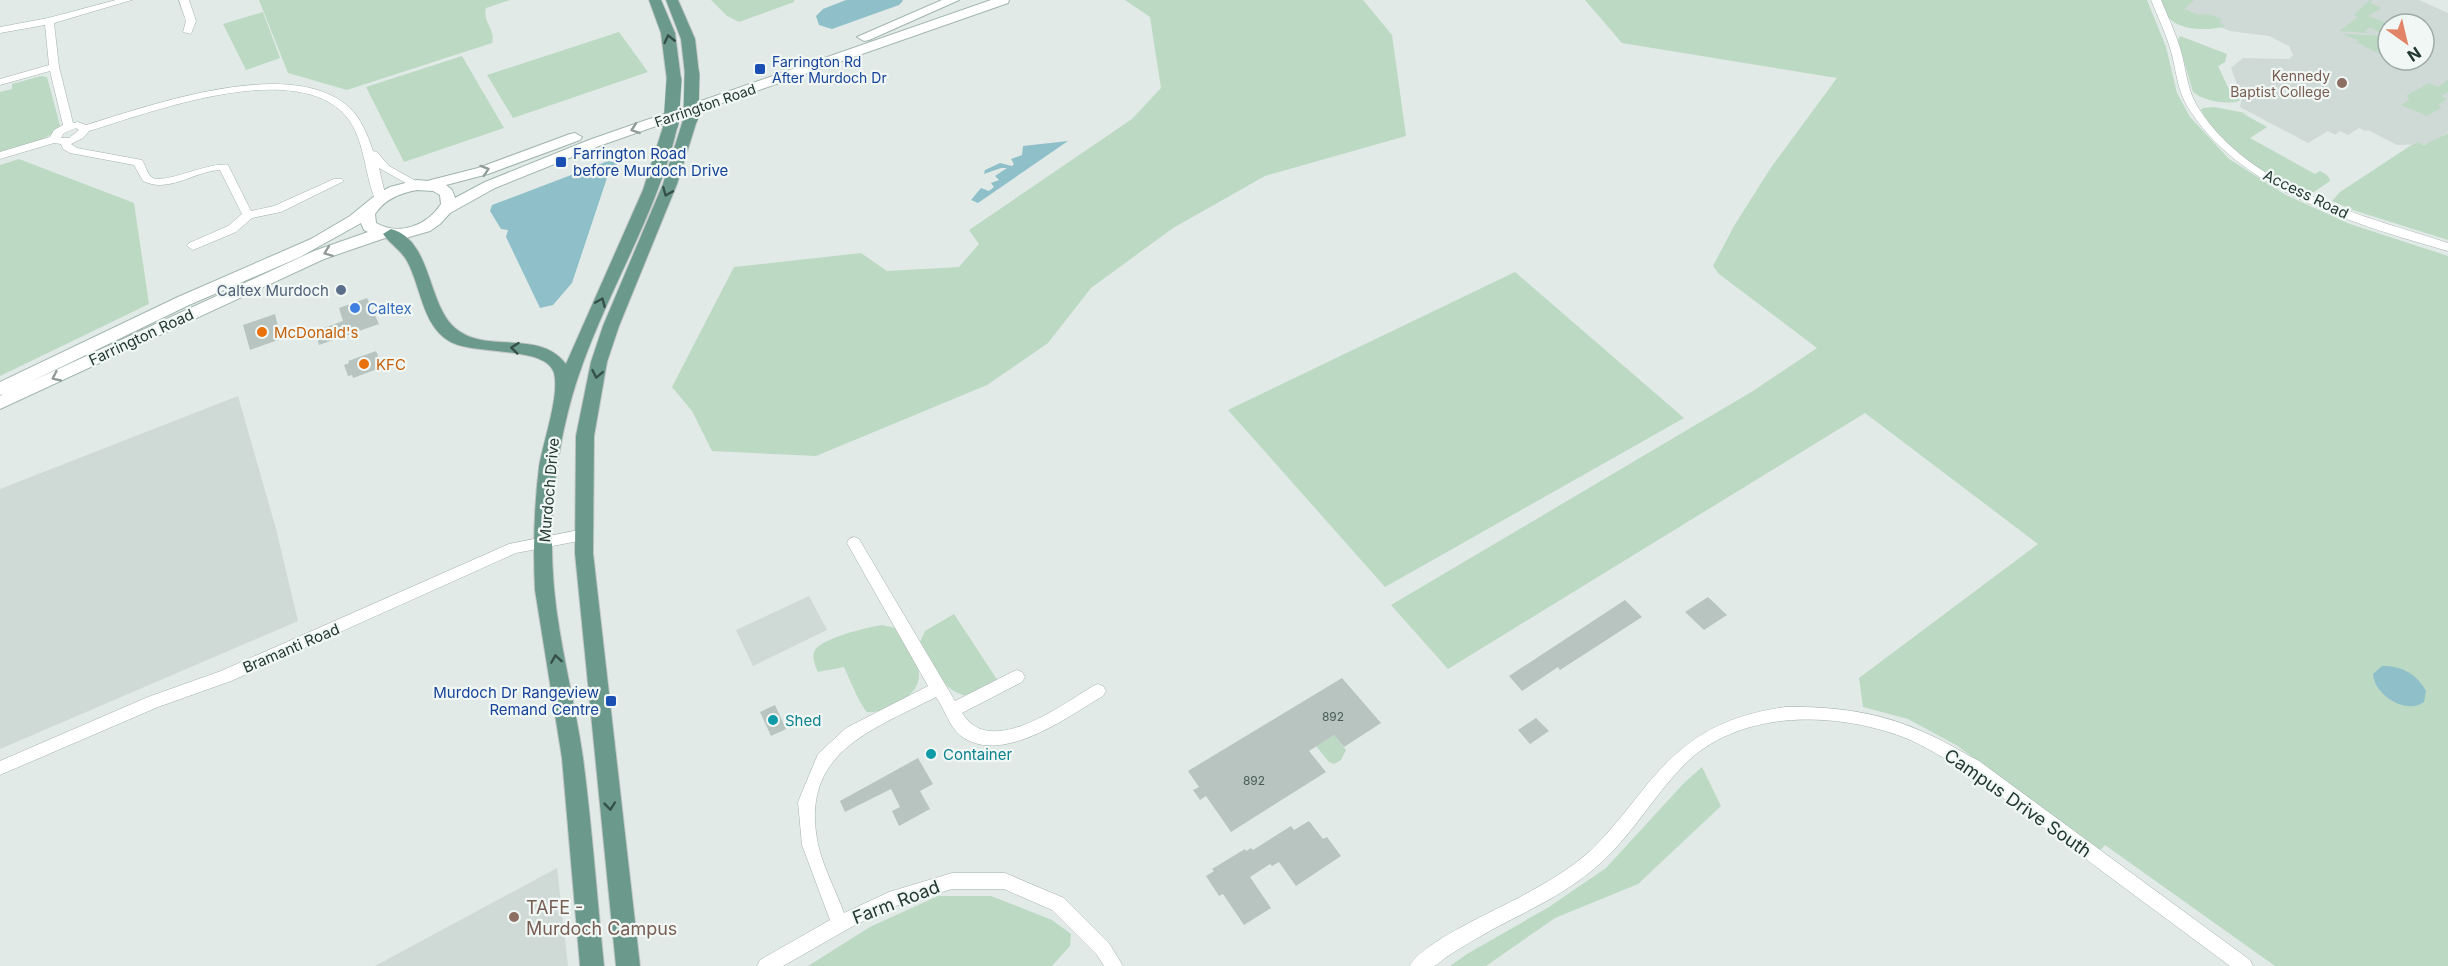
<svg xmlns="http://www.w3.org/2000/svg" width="2448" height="966" viewBox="0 0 2448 966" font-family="Inter,sans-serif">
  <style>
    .built { fill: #cfd9d5; fill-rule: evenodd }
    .green { fill: #bcd9c4 }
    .water { fill: #8fc0c9 }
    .building { fill: #b7c4bf }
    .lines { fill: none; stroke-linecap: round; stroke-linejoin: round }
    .street-casing { stroke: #a4b1ac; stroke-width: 1 }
    .secondary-casing { stroke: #a1b4ad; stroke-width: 2 }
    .primary-casing { stroke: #c1c7c6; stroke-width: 2 }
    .street { fill: #fff; fill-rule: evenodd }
    .secondary { fill: #fff; fill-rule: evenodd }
    .primary { fill: #6b9a8d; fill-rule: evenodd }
    .primary-bridge-casing { stroke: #c1c7c6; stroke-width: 16; stroke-linecap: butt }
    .primary-bridge { stroke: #6b9a8d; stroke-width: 15 }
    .oneway { stroke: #355049 }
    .oneway2 { stroke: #919c98 }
    .transit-dot { fill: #1a4fb4; stroke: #f1f7f4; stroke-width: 2 }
    .education-dot { fill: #8d6e63; stroke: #f1f7f4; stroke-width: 2 }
    .service-dot { fill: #5c6f8a; stroke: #f1f7f4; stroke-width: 2 }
    .shop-dot { fill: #3f7fe0; stroke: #f1f7f4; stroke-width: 2 }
    .food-dot { fill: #e8710a; stroke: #f1f7f4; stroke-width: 2 }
    .culture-dot { fill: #0f9aa8; stroke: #f1f7f4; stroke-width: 2 }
    .labels { text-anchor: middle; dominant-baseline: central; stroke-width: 4.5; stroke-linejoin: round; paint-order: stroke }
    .number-label { font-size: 12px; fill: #485b55 }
    .far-transit-label { font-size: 14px; fill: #164399; stroke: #f1f7f4; text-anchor: start }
    .far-education-label { font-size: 14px; fill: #785e54; stroke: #f1f7f4; text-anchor: end }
    .far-street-label { font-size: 14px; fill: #233832; stroke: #f1f7f4 }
    .transit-label { font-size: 15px; fill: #164399; stroke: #f1f7f4; text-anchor: start }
    .street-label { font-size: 15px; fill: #233832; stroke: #f1f7f4 }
    .service-label { font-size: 15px; fill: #4e5e75; stroke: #f1f7f4; text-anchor: end }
    .shop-label { font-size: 15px; fill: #366cbe; stroke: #f1f7f4; text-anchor: start }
    .food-label { font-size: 15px; fill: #c56008; stroke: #f1f7f4; text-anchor: start }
    .culture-label { font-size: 15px; fill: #0d838f; stroke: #f1f7f4; text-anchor: start }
    .near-street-label { font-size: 18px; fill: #233832; stroke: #f1f7f4 }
    .near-education-label { font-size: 18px; fill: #785e54; stroke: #f1f7f4; text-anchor: start }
  </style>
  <rect width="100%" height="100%" fill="#e1eae6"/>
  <path class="built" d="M2184,0H2419L2448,13V132L2429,144L2397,145L2368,130L2365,131L2359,128L2348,135L2340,131L2335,135L2328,131L2308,143L2240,107L2242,98L2231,68L2243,58L2289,59L2293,55L2289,46L2269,36L2230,31L2174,9ZM2388,24H2424V60H2388Z
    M238,396L276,529L298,621L0,749V489Z
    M809,596L827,630L753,666L736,630Z
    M557,868L568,966H375Z"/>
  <path class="green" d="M259,0H510L486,8C482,21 496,30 492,43L347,90L288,73Z
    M711,0H794V2L739,22L727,16Z
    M1125,0H1363L1392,35L1406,136L1265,176L1173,228L1091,288L1048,343L987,385L816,456L712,451L692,411L672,387L734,267L861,253L887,271L959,267L979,244L969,230L1132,119L1161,88L1150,17Z
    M1585,0H2147L2166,47L2177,93L2190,117L2229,159L2286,195L2350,224L2448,256V966H2275L2105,845L2100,850L1956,745L1908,719L1863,707L1859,678L2038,544L1865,413L1448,669L1391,605L1753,391L1817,348L1719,274L1713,266L1734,226L1772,166L1837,78L1622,43Z
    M2161,0H2194L2184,9L2199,15L2208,14L2222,19L2219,22L2225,26C2211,31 2180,31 2169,18C2165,13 2163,6 2161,0Z
    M2370,0H2372L2370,3L2381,8L2368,16L2389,24L2388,33L2382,34L2370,27L2365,31L2368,33L2339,31L2358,17L2354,15Z
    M263,12L280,58L246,70L223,24Z
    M619,32L648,72L513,118L487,75Z
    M2342,34L2388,36V50L2380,54L2356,42L2358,40Z
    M2180,36L2227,54L2225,62L2218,66L2234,100L2241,97L2239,101C2226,105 2204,101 2193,92L2178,40Z
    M462,56L504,128L404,162L366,87Z
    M41,76L47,77L61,129L39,141L0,153V92L12,89V84Z
    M2448,80V92L2441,96L2447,99L2438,105L2442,107L2427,116L2401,105L2410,99L2406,96L2429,83L2438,87Z
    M2214,107L2251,114L2242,113L2267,127L2250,138L2315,174L2320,171C2324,173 2330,176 2330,181L2314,192H2306C2272,181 2218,143 2201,110L2203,108Z
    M2448,133V240L2353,210L2332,201L2340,192L2410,146L2418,142L2424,145Z
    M19,159L134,203L149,304L0,376V165Z
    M1515,272L1684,418L1385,587L1228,410Z
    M954,614L998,681L968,696C942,693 931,661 920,642L925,631Z
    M882,625L900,629C914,658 936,683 897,703C887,708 879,713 867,712C859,703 850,680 844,667L818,672C815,665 811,657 815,650C823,638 868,627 882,625Z
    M1334,735L1346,750L1341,760L1334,764L1329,762L1316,746Z
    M1702,767L1721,806L1638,884L1555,918L1486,966H1450L1467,954L1549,907L1606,868L1684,783Z
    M938,896H991L1052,920L1071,934L1070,946L1052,966H808L870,927Z"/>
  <path class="water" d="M846,0H902L903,1L899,5L832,29L819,25L816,16L823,9Z
    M1068,141L978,203L971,200L981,188L989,191L994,187L991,183L999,180L995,176L1007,168H1001L984,174L985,170L1000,163L1012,166L1014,164L1011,159L1022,155L1023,146Z
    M608,161L619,163L610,169L572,283L553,305L540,308L506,237L508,230L501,229L490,211L492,205Z
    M2382,666C2401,665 2417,674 2426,691L2424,702C2406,715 2374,695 2373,674Z"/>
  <path class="building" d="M367,298L379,324L319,345L315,331L343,321L339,308Z
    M275,314L281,339L250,350L243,325Z
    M376,351L383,367L353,378L352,375L348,376L344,365L349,363L348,361Z
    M1708,597L1727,615L1704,630L1685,612Z
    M1625,600L1642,617L1560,670L1558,667L1522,691L1509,676Z
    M1342,678L1381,723L1344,747L1334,735L1309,751L1326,772L1231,832L1206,796L1200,800L1193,790L1199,787L1188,771Z
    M775,705L786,729L771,736L760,712Z
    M1536,718L1549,731L1530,744L1518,730Z
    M918,758L933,784L920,791L930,809L899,826L892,811L900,807L891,789L845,812L840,801Z
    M1309,821L1323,839L1327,837L1341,856L1296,886L1279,862L1272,866L1270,864L1250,877L1271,908L1244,925L1223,894L1219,896L1206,876L1214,871L1212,869L1245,849L1246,851L1251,848L1253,850L1291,826L1294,830Z"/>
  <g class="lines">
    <g class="street-casing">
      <path id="street" d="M116,0H132L54,23L59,67L73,123L78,122L86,125C152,105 290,55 349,107C361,118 368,136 373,151L377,152L389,166L423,185L417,189L413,187L379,168L386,198L384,201H376C363,173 366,134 341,111C287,61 151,112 89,131L83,138L71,144L77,148L142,160C145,164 147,173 151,177C162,186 210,161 228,165L251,211L274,206L334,179H342L344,181L281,212L252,218L236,232L193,250L187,246L189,243L228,226L242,214L220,170C194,171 169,194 143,181L134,165L70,153L63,149L61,144L54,143L0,159V152L50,137L54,130L63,125L50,71L0,85V79L49,65L45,25L0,33V27L48,18ZM76,128L79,130L69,138H61L64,133Z
        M179,0H189L196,21L191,34L183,32L186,21Z
        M2151,0H2161C2168,17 2176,34 2181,51C2186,69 2187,88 2196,104C2248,190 2359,214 2448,243V251C2357,225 2236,190 2186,104C2177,88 2176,69 2171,51C2166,34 2158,17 2151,0Z
        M584,529L589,531L591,535L589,539L516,553L231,681L158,707L0,775V761L148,697L221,671L509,544Z
        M854,537L859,539L955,701L1012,672L1017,670L1022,672L1025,677L1022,682L962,713C990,759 1060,706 1093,686L1098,684L1103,686L1106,691L1103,696C1067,717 1002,766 961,736C949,727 945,709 936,697C870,731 799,753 818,844C823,867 836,891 844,913L889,892L952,873H1005L1064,898L1109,943L1123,966H1104L1097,955L1052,910L1004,889H952L892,907L855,925L783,966H757L760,960L830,920L802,845L798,802L818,754L846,728L928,686L847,543L849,539Z
        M1786,707C1832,706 1879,712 1921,731C1941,739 1960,751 1979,761L2250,960L2253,966H2230L1967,771C1946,760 1926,746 1903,737C1836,712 1744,709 1688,761C1656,792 1635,831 1603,861C1572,890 1532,909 1495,928C1479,937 1463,946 1448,956C1443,959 1438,965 1433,966C1427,966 1417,966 1410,966C1419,944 1498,909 1522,896C1546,883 1570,869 1590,851C1609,833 1625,812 1641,792C1682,740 1720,716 1786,707Z"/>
    </g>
    <g class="secondary-casing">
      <path id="secondary" d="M942,0H959L869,40L864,41L857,37Z
        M991,0H1009L1008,3L599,146L495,188L450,213L440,224L430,231L402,239L385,238L324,259L0,409V396L3,394L0,395V382L178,297L311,239L350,216L377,194L390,187L417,180L427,181L478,168L570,134L575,133L582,137L580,140L488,174L446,185L452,190L455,198L485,182L589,140ZM417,190L433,191L440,195L441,204C427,226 399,236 376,223L375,214C385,199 400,193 417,190ZM361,223L364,230L368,232L314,251L30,382L189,305L300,257Z"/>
    </g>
    <g class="primary-casing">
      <path id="primary" d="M649,0H661L675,33L681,80L679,83L674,84L667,80L661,33Z
        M666,0H678L695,39L699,74L697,77L692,78L685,74L681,39Z
        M691,113L698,117L677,184L619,326L607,362L594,436L593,553L640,966H616L575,553L576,436L591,362L603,326L663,184L684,117Z
        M671,120L678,124C655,226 591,314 567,416C553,472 549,531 554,588C559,645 575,701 583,758C592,827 597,897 604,966H580L562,758L535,590C533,549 534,508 539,467C543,442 560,395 554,373C546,345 473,356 449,341C422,325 421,286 407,261C401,250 390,244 383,234L391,229C432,240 427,304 455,328C486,355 539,328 566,364L643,190L664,124Z"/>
    </g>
    <use href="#street" class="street"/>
    <use href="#secondary" class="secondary"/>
    <use href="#primary" class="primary"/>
    <g class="primary-bridge-casing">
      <path id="primary-bridge" d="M691,117L692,74
        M671,124L674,80"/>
    </g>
    <use href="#primary-bridge" class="primary-bridge"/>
  </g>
  <defs><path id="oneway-chevron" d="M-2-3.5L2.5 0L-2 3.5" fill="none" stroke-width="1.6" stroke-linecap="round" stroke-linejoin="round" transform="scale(1.5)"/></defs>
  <g class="oneway">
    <use href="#oneway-chevron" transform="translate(669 39) rotate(-103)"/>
    <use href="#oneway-chevron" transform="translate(667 192) rotate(113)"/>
    <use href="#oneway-chevron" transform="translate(601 302) rotate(-67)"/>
    <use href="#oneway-chevron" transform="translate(515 348) rotate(-174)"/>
    <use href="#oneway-chevron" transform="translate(597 374) rotate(101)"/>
    <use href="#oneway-chevron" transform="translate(556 659) rotate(-99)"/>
    <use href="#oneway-chevron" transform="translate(610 806) rotate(84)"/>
  </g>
  <g class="oneway2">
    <use href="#oneway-chevron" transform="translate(635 129) rotate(161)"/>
    <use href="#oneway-chevron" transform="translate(485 170) rotate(-18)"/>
    <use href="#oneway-chevron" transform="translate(328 252) rotate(159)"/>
    <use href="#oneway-chevron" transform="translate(56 377) rotate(155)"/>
  </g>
  <g class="transit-dot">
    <rect x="754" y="63" width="12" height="12" rx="3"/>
    <rect x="555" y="156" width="12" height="12" rx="3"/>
    <rect x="605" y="695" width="12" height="12" rx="3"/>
  </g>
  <g class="education-dot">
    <circle cx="2342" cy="83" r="6"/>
    <circle cx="514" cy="917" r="6"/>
  </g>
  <circle class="service-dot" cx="341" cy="290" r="6"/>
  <circle class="shop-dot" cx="355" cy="308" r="6"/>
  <g class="food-dot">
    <circle cx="262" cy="332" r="6"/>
    <circle cx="364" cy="364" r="6"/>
  </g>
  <g class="culture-dot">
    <circle cx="773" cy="720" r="6"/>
    <circle cx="931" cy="754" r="6"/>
  </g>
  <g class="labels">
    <g class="number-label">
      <text x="1333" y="716">892</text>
      <text x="1254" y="780">892</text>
    </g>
    <g class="far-transit-label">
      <text x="772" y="61">Farrington Rd<tspan x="772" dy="16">After Murdoch Dr</tspan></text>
    </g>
    <g class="far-education-label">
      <text x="2330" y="75">Kennedy<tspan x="2330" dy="16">Baptist College</tspan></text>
    </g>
    <g class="far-street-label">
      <text transform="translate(705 105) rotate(-19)">Farrington Road</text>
    </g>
    <g class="transit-label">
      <text x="573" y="153">Farrington Road<tspan x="573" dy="17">before Murdoch Drive</tspan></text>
      <text x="599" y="692" text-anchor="end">Murdoch Dr Rangeview<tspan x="599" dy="17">Remand Centre</tspan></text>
    </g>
    <g class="street-label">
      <text transform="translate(2306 194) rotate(26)">Access Road</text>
      <text transform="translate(141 337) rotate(-25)">Farrington Road</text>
      <text transform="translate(549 490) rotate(-85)">Murdoch Drive</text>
      <text transform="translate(291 648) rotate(-23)">Bramanti Road</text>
    </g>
    <g class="service-label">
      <text x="329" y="290">Caltex Murdoch</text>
    </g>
    <g class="shop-label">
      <text x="367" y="308">Caltex</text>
    </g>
    <g class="food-label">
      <text x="274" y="332">McDonald's</text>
      <text x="376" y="364">KFC</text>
    </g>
    <g class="culture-label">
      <text x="785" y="720">Shed</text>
      <text x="943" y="754">Container</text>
    </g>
    <g class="near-street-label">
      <text transform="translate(2018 803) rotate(35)">Campus Drive South</text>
      <text transform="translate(896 902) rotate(-21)">Farm Road</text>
    </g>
    <g class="near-education-label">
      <text x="526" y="907">TAFE -<tspan x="526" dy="21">Murdoch Campus</tspan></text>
    </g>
  </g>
  <g transform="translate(2406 42) rotate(146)"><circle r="28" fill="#f1f7f4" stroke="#9faba6" stroke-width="1.5"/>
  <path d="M0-4.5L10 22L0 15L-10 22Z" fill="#e28467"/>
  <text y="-9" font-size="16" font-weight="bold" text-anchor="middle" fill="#233832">N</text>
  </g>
</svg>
